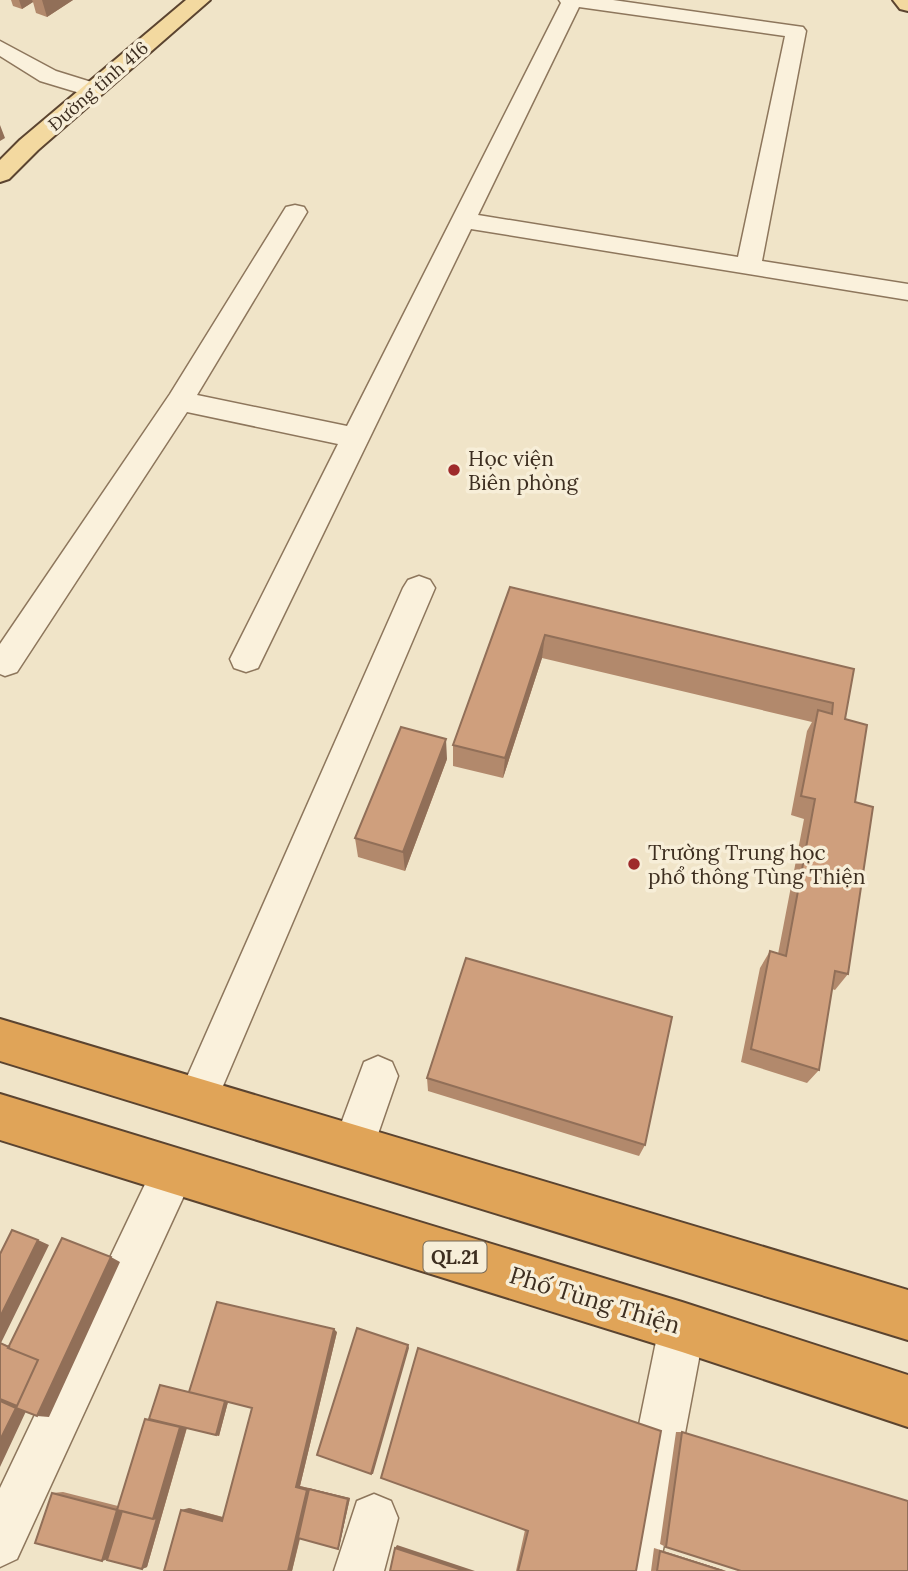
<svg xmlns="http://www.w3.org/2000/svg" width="908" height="1571" viewBox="0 0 908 1571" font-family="Lora,serif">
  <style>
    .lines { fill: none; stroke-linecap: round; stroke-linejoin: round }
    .minor-casing { stroke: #8d765c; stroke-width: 3 }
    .major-casing { stroke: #5b4430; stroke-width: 4 }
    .highway-casing { stroke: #5b4430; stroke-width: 4 }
    .minor { fill: #faf1dc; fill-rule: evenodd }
    .major { fill: #f3d9a0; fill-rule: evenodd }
    .highway { fill: #e0a458; fill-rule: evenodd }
    .wall { fill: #b2896c }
    .shaded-wall { fill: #916f58 }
    .building { fill: #cf9f7d; stroke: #916f58; stroke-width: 2 }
    .poi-dot { fill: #9e2a2b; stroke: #f7eed8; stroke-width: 2.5 }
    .labels { text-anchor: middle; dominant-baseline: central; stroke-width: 7; stroke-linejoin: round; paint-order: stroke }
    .far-street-label { font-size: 18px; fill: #3d2e20; stroke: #f7eed8 }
    .shield { fill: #f7eed8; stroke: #756857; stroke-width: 2 }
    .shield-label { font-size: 19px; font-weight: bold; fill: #3d2e20 }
    .poi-label { font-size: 21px; fill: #3d2e20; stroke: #f7eed8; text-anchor: start }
    .near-street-label { font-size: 24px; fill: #3d2e20; stroke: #f7eed8 }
  </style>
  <rect width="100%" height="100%" fill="#f0e4c8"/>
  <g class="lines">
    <g class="minor-casing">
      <path id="minor" d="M559,0H613L803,27L806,31L762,261L908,284V300L471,229L258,668L246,672L234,668L230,659L338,444L187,412L17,672L5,676L0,674V644L170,394L286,207L295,205L304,207L307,212L197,395L347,426L561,3ZM579,7L785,36L738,257L478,215Z
        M0,41L56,71L101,85L104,90L101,95L93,97L40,81L0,56Z
        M419,576L430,580L435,588L211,1114L197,1120L183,1114L177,1100L183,1086L403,588L408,580Z
        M378,1056L392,1062L398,1076L368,1163L353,1169L338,1163L332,1148L364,1062Z
        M173,1151L188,1157L194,1172L188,1187L17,1559L0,1567V1488L158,1157Z
        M682,1304L698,1311L705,1327L659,1571H609L659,1327L666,1311Z
        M374,1494L391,1501L398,1518L384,1571H334L357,1501Z"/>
    </g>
    <g class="major-casing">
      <path id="major" d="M186,0H210L38,150L9,179L0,182V160L20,140Z
        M893,0H908V11L900,9Z"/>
    </g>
    <g class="highway-casing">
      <path id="highway" d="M0,1019L908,1290V1340L0,1061Z
        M0,1094L682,1302L908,1375V1427L682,1352L0,1140Z"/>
    </g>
    <use href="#minor" class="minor"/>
    <use href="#major" class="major"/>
    <use href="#highway" class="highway"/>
  </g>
  <path class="wall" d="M11,0H73L47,17L36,13L33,2L22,9L13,6Z
    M510,587L854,669L845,719L855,802L848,974L835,990L832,989L819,1070L807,1083L741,1062L760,968L770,951L778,954L804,819L791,815L807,731L812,722L542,658L503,778L453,766V745Z
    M447,759L405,871L358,857L355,838Z
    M427,1078L645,1145L639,1156L428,1091Z
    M337,1332L300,1486L350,1498L339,1547L300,1539L292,1571L189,1508L223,1517L252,1408L228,1402L219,1436L187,1428L147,1567L142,1569L52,1493L63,1492L118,1506L149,1419L225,1401Z
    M418,1348L636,1571H516L525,1530Z
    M676,1432H682L666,1547L660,1544Z
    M654,1548L726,1571H651Z"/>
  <path class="shaded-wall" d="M19,0H32L33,2L22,9Z
    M42,0H73L47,17Z
    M0,125L5,138L0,141Z
    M545,635L542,658L503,778L505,758Z
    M446,739L447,759L405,871L403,852Z
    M38,1240L49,1245L1,1343L49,1362L0,1467V1317Z
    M111,1257L120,1262L49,1417L37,1416Z
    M334,1329L337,1332L300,1486L350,1498L339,1547L338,1549L311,1490L292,1571H288L296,1487Z
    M408,1345L409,1348L373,1474H371Z
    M225,1401L228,1402L219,1436L216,1435Z
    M180,1427H187L147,1567L142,1569L112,1558L102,1561L117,1510Z
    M189,1508L229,1519L222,1521L181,1510Z
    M397,1545L475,1571H465L395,1548Z
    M654,1548L726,1571H723Z"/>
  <path class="building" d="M510,587L854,669L845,719L867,725L855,802L873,807L848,974L835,971L819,1070L751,1049L770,951L786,956L815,799L801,796L818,710L832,714L833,703L545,635L505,758L453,745Z
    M401,727L446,739L403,852L355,838Z
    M466,958L672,1017L645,1145L427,1078Z
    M12,1230L38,1240L0,1317V1254Z
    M62,1238L111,1257L37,1416L16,1408L38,1360L8,1348Z
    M217,1302L334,1329L296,1487L307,1490L288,1571H164L181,1510L222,1521L252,1408L189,1392Z
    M357,1328L408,1345L371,1474L317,1455Z
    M0,1343L9,1347L8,1348L38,1360L17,1406L0,1399Z
    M418,1348L661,1431L636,1571H518L528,1531L381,1478Z
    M160,1385L225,1401L216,1435L149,1419Z
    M0,1401L16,1408L0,1440Z
    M145,1419L180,1427L153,1519L117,1510L102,1561L35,1543L52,1493L117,1510Z
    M682,1432L908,1501V1571H741L666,1547Z
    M309,1489L348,1499L338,1549L298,1538Z
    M122,1511L153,1519L157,1518L142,1569L107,1560Z
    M395,1548L465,1571H390Z
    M660,1551L723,1571H657Z"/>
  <g class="poi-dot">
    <circle cx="454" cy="470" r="7"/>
    <circle cx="634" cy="864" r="7"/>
  </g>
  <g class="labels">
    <g class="far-street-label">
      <text transform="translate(98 86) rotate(-41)">Đường tỉnh 416</text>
    </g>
    <rect class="shield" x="423.5" y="1241.5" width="63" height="31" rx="5"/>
    <g class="shield-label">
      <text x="455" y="1257">QL.21</text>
    </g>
    <g class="poi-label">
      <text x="468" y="458">Học viện<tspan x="468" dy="24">Biên phòng</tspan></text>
      <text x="648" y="852">Trường Trung học<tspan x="648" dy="24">phổ thông Tùng Thiện</tspan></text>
    </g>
    <g class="near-street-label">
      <text transform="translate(595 1300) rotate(17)">Phố Tùng Thiện</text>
    </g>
  </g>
</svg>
